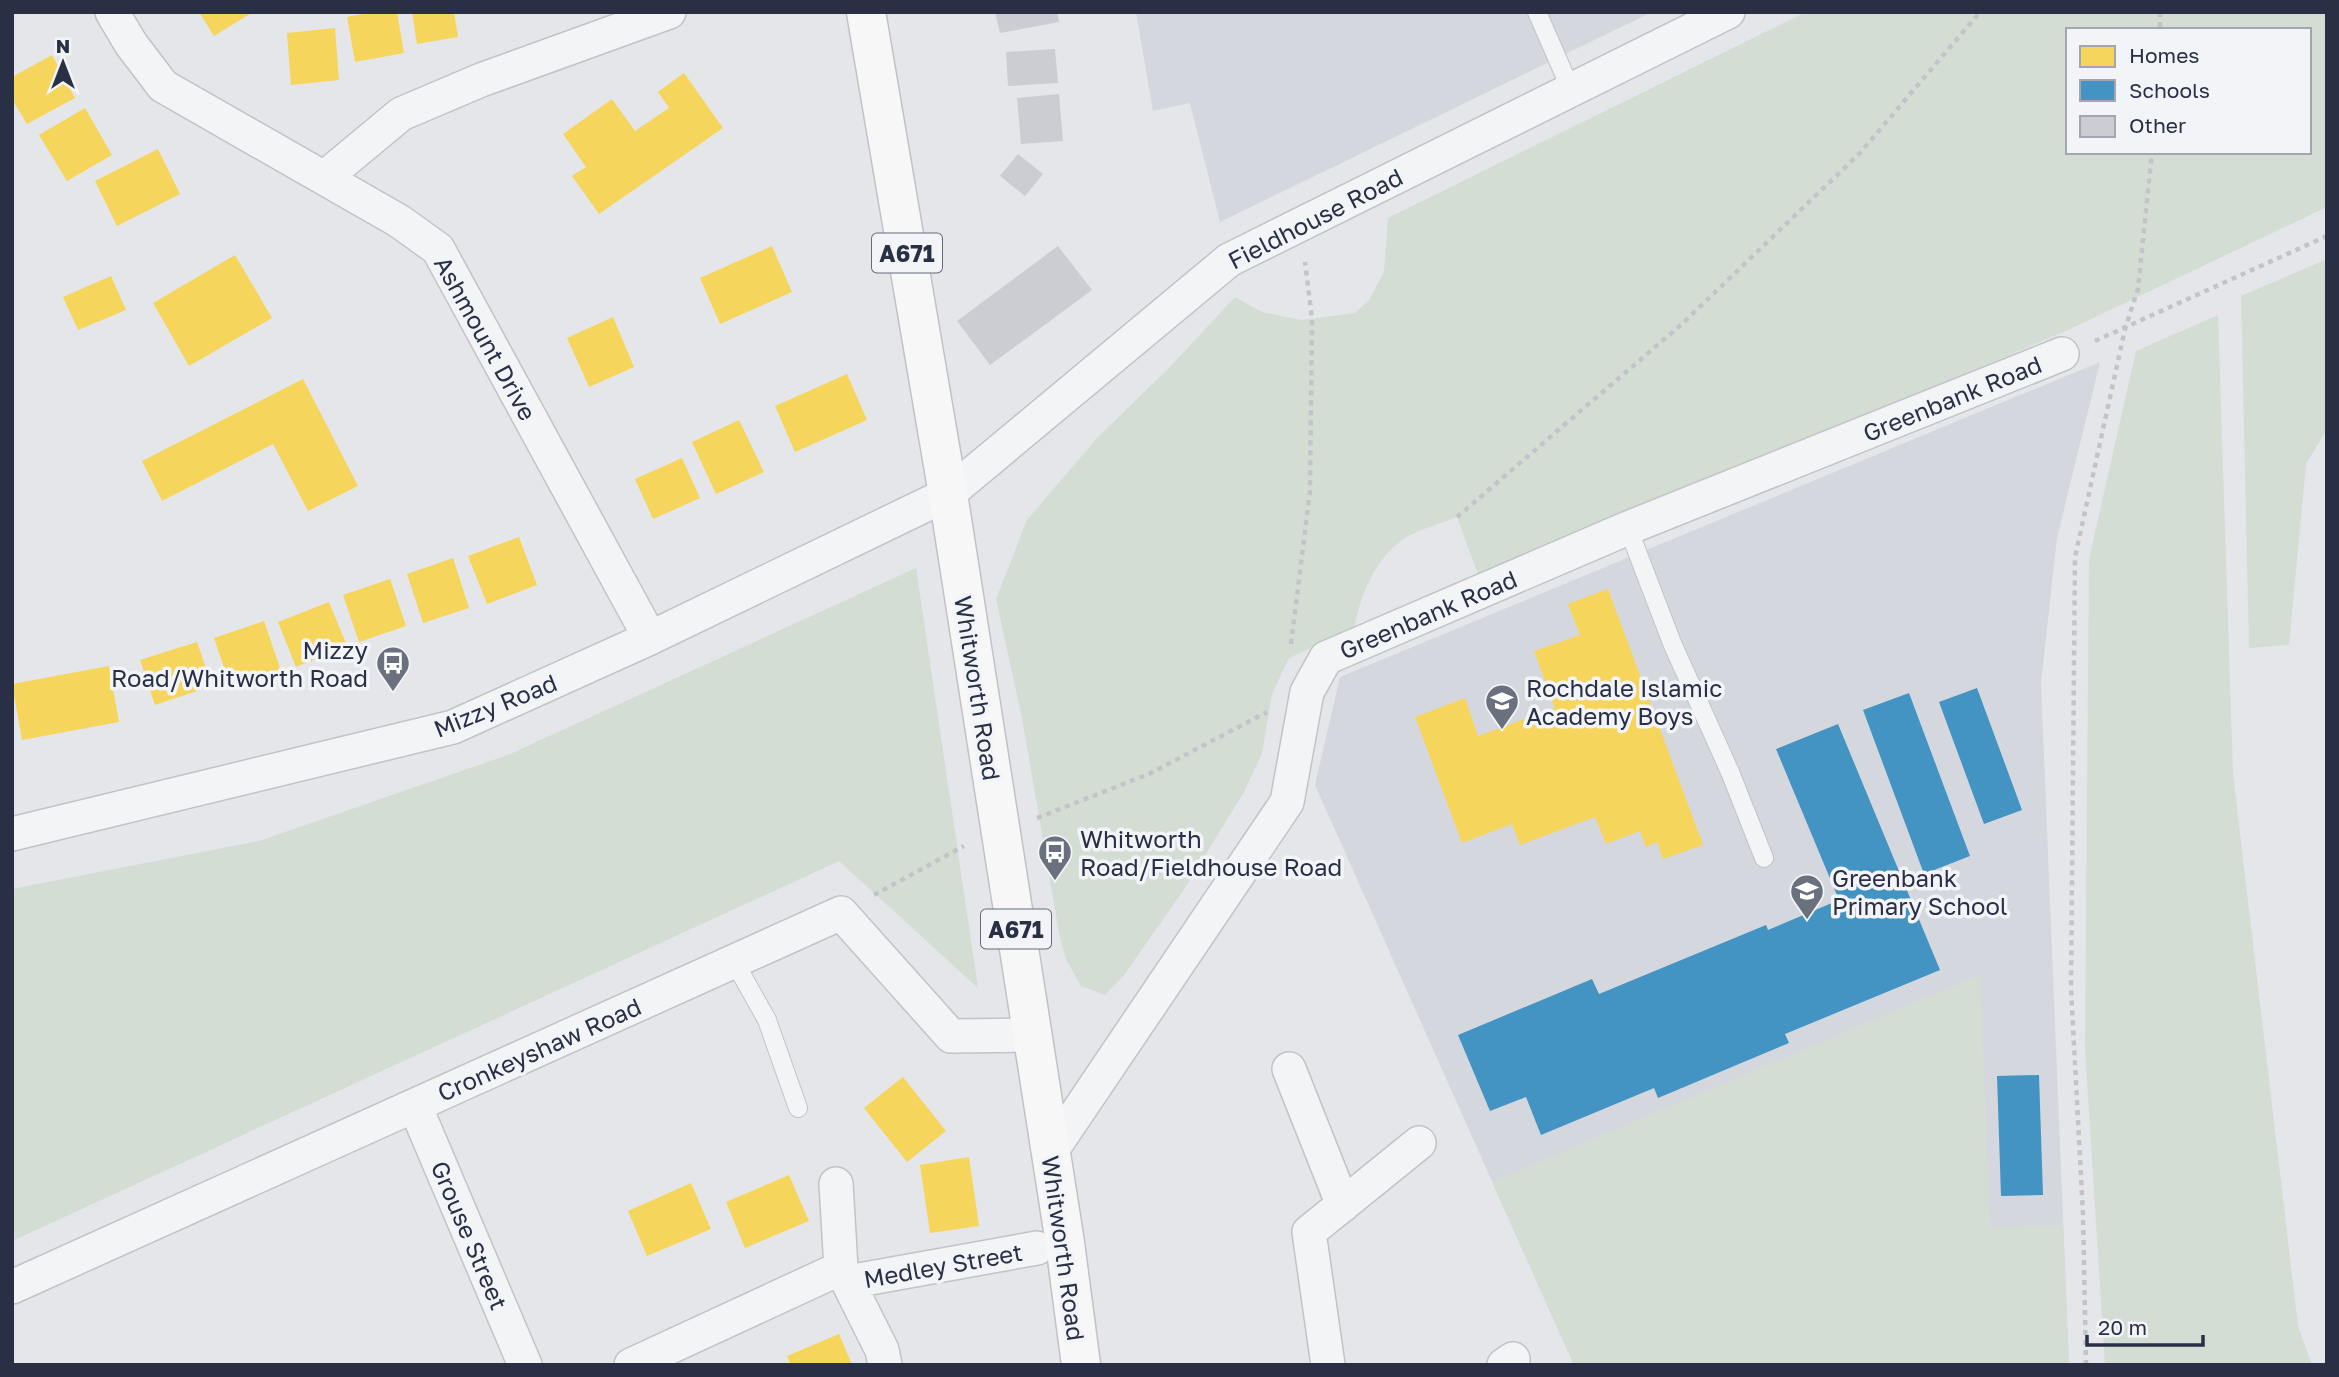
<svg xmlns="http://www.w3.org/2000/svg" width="2339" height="1377" viewBox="0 0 2339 1377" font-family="'Golos Text',sans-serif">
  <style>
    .built { fill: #d4d7de }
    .green { fill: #d3ddd4; fill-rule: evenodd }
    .homes { fill: #f6d55c }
    .schools { fill: #4393c3 }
    .building { fill: #cbcdd2 }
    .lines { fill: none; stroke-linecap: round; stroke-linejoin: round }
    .service-casing { stroke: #c1c3c7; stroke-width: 20 }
    .minor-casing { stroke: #c1c3c7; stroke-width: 36 }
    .primary-casing { stroke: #c0c2c7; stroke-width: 41 }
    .path { stroke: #c3c4c9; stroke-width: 4.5; stroke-dasharray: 5 5; stroke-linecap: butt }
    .service { stroke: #f3f4f6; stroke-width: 18 }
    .minor { stroke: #f3f4f6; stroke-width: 33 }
    .primary { stroke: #f7f7f7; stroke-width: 38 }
    .labels { text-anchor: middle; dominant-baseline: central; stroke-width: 7; stroke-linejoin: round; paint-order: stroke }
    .shield { fill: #f2f4f8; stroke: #656b7b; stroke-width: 2 }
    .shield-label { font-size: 23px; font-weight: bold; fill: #293045 }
    .street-label { font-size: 24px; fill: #293045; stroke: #f2f4f8 }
    .poi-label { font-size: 24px; fill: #293045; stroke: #f2f4f8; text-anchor: start }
  </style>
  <rect width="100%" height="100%" fill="#e4e6e9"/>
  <path class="built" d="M1136,12H1652L1220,222L1190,103L1153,111Z
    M2100,362L2057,538L2041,683L2069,1365H1574L1315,785L1340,677Z"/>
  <path class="green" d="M1806,12H2327V207L2066,331L1479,577L1457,517C1440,524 1420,529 1405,538C1375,557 1361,595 1354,628L1289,658L1272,694L1262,753L1244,792L1185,888L1124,975L1105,995L1081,986L1066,959L1060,938L1022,718L996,599L1027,520L1097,438L1170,367L1235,297L1262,312L1301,320L1355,313L1369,300L1384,272L1388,218ZM2068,30H2309V152H2068Z
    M2327,259V429L2306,464L2289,645L2249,648L2241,296Z
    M2218,315L2233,774L2298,1326L2312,1365H2105L2085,1048L2089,559L2136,351Z
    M916,568L978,988L839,861L12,1241V889L259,841L508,755Z
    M1980,975L1990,1228L2063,1225L2069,1365H1574L1492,1182Z"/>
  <path class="homes" d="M199,12H253L214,36Z
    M371,12H397L404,53L355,62L347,17Z
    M412,12H454L458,37L417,44Z
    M335,28L339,80L291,85L287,33Z
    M52,55L75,98L27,124L12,99V77Z
    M684,73L723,128L599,214L572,176L586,167L563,134L612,99L635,131L669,108L658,92Z
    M85,108L112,155L67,181L39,135Z
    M158,149L180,194L117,226L95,181Z
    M772,246L792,292L720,324L700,278Z
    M235,255L272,318L189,366L153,303Z
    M111,276L126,310L78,330L63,297Z
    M613,317L634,367L589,387L567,338Z
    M847,374L867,420L795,452L775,406Z
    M303,379L358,486L308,511L273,444L162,501L142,461Z
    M739,420L764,472L716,494L692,442Z
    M682,458L700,498L653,519L635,479Z
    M519,537L537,585L487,604L468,556Z
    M453,558L469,608L423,623L407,574Z
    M390,579L406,626L359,642L343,595Z
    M1608,589L1703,845L1663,859L1657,842L1646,847L1640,831L1606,844L1595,817L1520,845L1512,824L1462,843L1415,717L1465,698L1478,736L1555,708L1534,651L1580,635L1568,604Z
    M329,602L347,646L296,667L278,622Z
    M264,621L281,671L231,688L214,638Z
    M197,642L212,686L155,705L140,660Z
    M109,666L119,722L22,740L12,684Z
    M903,1077L946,1131L907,1162L864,1108Z
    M969,1157L979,1226L930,1233L920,1165Z
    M789,1175L809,1221L745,1248L726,1202Z
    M691,1183L711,1229L647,1256L628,1211Z
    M839,1334L852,1365H791L787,1356Z"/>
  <path class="schools" d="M1977,688L2022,810L1984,824L1939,702Z
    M1909,693L1970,856L1924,874L1863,710Z
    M1838,724L1940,970L1785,1034L1789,1043L1658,1098L1654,1088L1541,1135L1526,1097L1490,1111L1458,1035L1592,979L1599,994L1766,925L1768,930L1839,900L1776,749Z
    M2039,1075L2043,1195L2001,1196L1997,1076Z"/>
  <path class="building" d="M995,12H1057L1059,22L1000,33Z
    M1055,49L1058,83L1008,86L1006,52Z
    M1059,94L1063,141L1021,144L1017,98Z
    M1018,154L1043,174L1025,196L1000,176Z
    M1058,246L1092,290L990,365L957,321Z"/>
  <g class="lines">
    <g class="service-casing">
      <path id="service" d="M1537,12L1571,90
        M1628,528L1672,643L1730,772L1764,858
        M734,961L767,1020L798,1108"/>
    </g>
    <g class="minor-casing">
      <path id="minor" d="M112,12L131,44L163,86L399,221L438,249L650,638
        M324,178L401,114L481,80L669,12
        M12,834L453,727L650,638L948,494L1229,260L1728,12
        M1289,1069L1343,1205
        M415,1106L525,1365
        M1050,1153L1287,802L1307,692L1326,658L1628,528L2062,354
        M836,1184L841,1268L882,1350L885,1365
        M848,1282L1037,1248
        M12,1287L841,913L951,1036L1033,1035
        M631,1365L841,1268
        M1328,1365L1309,1232L1419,1143
        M1504,1365L1513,1359"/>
    </g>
    <g class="primary-casing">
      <path id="primary" d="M866,12L948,494L1065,1243L1081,1365"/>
    </g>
    <path class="path" d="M2160,12V30
      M2095,341L2327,236
      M1457,517L1683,323L1860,153L1980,12
      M1291,644L1310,491L1312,319L1305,262
      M1037,818L1149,774L1267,712
      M874,895L964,846
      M2086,1365L2083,1214L2071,988L2075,557L2125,329L2138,289L2152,152"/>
    <use href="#service" class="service"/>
    <use href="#minor" class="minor"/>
    <use href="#primary" class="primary"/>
  </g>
  <defs>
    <g id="bus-pin" transform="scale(1.75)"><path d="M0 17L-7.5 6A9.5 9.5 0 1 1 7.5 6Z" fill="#6a707e" stroke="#f2f4f8"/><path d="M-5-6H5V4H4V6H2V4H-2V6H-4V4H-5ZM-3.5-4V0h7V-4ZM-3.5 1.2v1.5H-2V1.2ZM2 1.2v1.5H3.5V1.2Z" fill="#fff"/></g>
    <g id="school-pin" transform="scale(1.75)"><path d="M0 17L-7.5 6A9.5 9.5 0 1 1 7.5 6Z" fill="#6a707e" stroke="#f2f4f8"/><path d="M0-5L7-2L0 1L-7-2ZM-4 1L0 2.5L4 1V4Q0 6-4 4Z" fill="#fff"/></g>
  </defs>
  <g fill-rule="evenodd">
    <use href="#bus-pin" x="393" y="663"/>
    <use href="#school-pin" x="1502" y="701"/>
    <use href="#bus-pin" x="1055" y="852"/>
    <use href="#school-pin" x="1807" y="891"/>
  </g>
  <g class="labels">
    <g class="shield">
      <rect x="872" y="233.5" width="70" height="39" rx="5"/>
      <rect x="981" y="909.5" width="70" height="39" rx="5"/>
    </g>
    <g class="shield-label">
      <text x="907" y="253">A671</text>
      <text x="1016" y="929">A671</text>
    </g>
    <g class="street-label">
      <text transform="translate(1315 218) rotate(-27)">Fieldhouse Road</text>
      <text transform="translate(486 338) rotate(61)">Ashmount Drive</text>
      <text transform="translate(1952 398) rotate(-22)">Greenbank Road</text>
      <text transform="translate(1428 614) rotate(-23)">Greenbank Road</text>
      <text transform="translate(978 688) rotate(81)">Whitworth Road</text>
      <text transform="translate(495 705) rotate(-22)">Mizzy Road</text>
      <text transform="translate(539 1049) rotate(-24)">Cronkeyshaw Road</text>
      <text transform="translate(470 1235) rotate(67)">Grouse Street</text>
      <text transform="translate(1064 1248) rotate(82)">Whitworth Road</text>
      <text transform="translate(943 1265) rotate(-10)">Medley Street</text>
    </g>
    <g class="poi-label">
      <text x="368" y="649" text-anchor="end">Mizzy<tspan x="368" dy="28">Road/Whitworth Road</tspan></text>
      <text x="1526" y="687">Rochdale Islamic<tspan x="1526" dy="28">Academy Boys</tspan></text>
      <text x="1080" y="838">Whitworth<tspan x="1080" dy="28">Road/Fieldhouse Road</tspan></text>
      <text x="1832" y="877">Greenbank<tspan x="1832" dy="28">Primary School</tspan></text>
    </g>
  </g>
  <rect width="2339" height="1377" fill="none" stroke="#293045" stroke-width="28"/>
  <rect x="2066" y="28" width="245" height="126" fill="#f2f4f8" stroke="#a2a6b0" stroke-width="2"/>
  <rect x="2080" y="46" width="35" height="21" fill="#f6d55c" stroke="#a2a6b0" stroke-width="2"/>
  <text x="2129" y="63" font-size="21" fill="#293045">Homes</text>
  <rect x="2080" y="80" width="35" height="21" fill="#4393c3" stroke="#a2a6b0" stroke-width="2"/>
  <text x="2129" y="98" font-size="21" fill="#293045">Schools</text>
  <rect x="2080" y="116" width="35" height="21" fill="#cbcdd2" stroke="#a2a6b0" stroke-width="2"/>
  <text x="2129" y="133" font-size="21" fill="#293045">Other</text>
  <g transform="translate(63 63)" stroke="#f2f4f8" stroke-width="5" paint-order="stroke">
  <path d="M0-5L12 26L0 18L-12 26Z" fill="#293045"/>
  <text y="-10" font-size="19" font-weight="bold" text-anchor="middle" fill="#293045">N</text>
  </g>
  <path d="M2087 1335v10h116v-10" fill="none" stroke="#293045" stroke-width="3.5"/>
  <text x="2098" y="1335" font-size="21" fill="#293045" stroke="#f2f4f8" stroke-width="5" paint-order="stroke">20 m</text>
</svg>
